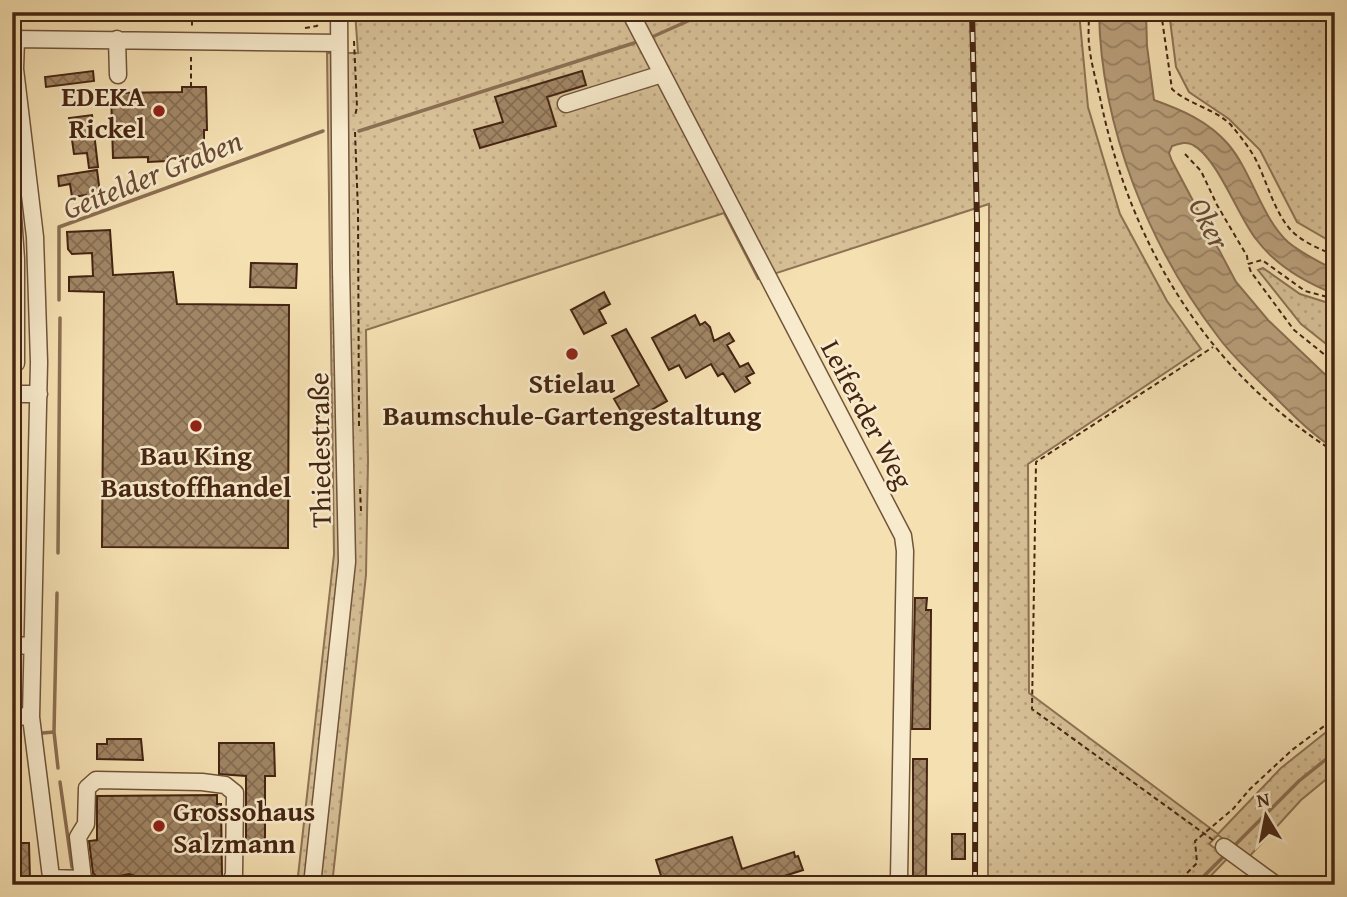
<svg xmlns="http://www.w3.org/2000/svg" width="1347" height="897" viewBox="0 0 1347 897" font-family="'Gentium Book Plus',serif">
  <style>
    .grass { fill: url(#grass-dots); stroke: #8e7254; stroke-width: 2 }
    .water { fill: url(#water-waves); stroke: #8b6f52; stroke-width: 2 }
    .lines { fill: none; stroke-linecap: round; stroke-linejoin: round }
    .stream { stroke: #8b6f52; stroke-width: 3.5 }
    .building { fill: url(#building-cross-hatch); stroke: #452512; stroke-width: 2 }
    .minor-casing { stroke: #71543a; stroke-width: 19 }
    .path { stroke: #452512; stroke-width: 2; stroke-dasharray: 5 3.5; stroke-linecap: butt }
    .minor { stroke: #f8ebcd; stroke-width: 16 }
    .rail-casing { stroke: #452512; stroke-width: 6 }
    .rail { stroke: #f8ebcd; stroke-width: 3.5; stroke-dasharray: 10; stroke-linecap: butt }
    .poi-dot { fill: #8f2418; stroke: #f8ebcd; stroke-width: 2.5 }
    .labels { text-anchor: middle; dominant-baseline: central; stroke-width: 5; stroke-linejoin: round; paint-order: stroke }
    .poi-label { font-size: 28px; font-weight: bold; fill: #452512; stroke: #f8ebcd }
    .street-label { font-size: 28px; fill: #452512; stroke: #f8ebcd }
    .water-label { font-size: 30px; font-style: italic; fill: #684a32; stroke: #f8ebcd }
  </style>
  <defs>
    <pattern id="grass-dots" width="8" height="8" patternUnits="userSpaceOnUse" patternTransform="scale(1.75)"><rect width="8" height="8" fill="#d7c097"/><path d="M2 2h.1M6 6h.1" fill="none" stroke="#baa581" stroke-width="1.8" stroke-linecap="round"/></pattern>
    <pattern id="water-waves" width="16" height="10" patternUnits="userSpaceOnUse" patternTransform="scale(1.75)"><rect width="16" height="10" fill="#b9a07c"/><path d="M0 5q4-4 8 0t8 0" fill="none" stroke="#988264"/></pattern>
    <pattern id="building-cross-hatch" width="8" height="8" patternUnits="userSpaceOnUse" patternTransform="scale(1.75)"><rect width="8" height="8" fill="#a18665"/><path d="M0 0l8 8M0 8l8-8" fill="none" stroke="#856d52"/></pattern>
  </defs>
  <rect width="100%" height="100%" fill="#f5e0b2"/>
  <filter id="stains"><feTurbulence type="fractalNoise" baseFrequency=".00286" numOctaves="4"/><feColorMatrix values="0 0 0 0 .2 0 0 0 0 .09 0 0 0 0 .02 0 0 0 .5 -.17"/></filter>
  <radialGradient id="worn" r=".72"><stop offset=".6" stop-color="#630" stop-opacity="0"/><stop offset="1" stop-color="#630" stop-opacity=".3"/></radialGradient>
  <path class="grass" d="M355,12H1079L1088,107L1120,214L1167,301L1201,349L1028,464L1029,693L1218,834L1281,768L1335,725V772L1301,800L1248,858L1218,835L1209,844L1228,858L1202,885H988L989,204L758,279L724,213L366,330L368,461L366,575L332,885H297L334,554L327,53H358Z
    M1169,12H1335V244L1297,222L1260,150L1229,119L1189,92L1176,67Z
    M1263,268L1300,294L1335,305V351L1301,324L1258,270Z"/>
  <path class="water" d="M1099,12H1146L1147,46L1154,100C1182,110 1208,121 1228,144C1252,172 1261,217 1288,242C1301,253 1319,262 1335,270V294C1304,282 1276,266 1256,239C1239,218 1217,157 1193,145C1186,141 1179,144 1172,146L1169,153L1172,161L1236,282L1268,320L1335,384V449C1312,435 1290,412 1271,393C1253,375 1234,358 1219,338C1149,247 1101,129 1099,12Z"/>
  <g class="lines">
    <path class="stream" d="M652,37L708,12
      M359,131L634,43
      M59,300V227L323,131
      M58,553L60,318
      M57,593L54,732L58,768
      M43,733L54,732
      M60,782L72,867
      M1234,846L1299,781L1335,752
      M1195,885L1226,854"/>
  </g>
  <path class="building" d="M93,71L94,81L46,87L45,77Z
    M582,71L586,85L547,97L556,126L480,148L474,130L503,122L495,97Z
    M182,87H206L207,130H204V156L168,157V161L148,162V157L113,158L111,93L182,92Z
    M92,115L98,167L89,168L87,153L74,154L69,118Z
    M97,170L100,193L87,199L86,195L72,197L70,184L59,186L58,176Z
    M110,230L113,275L173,272L177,304L289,305L288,548L102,547L104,292L69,291V277L93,276L92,253L72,254L68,249L67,232Z
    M251,263L297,264L296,288L250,287Z
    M604,292L610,304L599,310L606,323L584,334L571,310Z
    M695,315L700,325L705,322L710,327L714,341L729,333L734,341L727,345L740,367L748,363L754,373L746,377L750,383L735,392L723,373L718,376L711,364L686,378L679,365L669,370L652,338Z
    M626,329L667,401L628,423L614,399L639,385L612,336Z
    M915,598H927L926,610H931L930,729H912Z
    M107,739H141L143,760L97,759V744H107Z
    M219,743H274L275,776H265V851H246V776L219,774Z
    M913,759H927L926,885H913Z
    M217,795V804H221L222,876L216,878V884L139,883L135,876L129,874L120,876L116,883H103L93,873L89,841L97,840V796Z
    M952,834H965V859H952Z
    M732,837L742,869L794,852L795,857L798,856L803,870L756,885H664L656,860Z
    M12,843H29L30,880H12Z"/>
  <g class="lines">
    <g class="minor-casing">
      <path id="minor" d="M630,12L903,536L905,551L899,878
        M12,39L339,43
        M16,39L15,69L35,237L39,362L31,717L52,885
        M117,39L118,75
        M566,104L662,74
        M12,203L16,259
        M12,260L16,259V363L12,364
        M12,394H39
        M12,645L31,646
        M12,716L31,717
        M1224,847L1276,885
        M51,878L83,879L93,885
        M83,879L78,837L86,824L87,788L96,780L202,782L225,785L235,793L234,874L231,882L227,885
        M126,885H129
        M312,885L347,562L341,268L339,12"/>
    </g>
    <path class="path" d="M192,12V27
      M1089,12C1089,23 1088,34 1089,44C1091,65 1098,87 1102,107C1133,249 1210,374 1335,452
      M1161,12L1172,89C1189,105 1214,108 1231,125C1240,136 1249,147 1256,160C1267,182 1273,208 1289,228C1300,241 1319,249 1335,255
      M651,19L666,12
      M305,28L317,26L322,12
      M354,41L357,107L355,116
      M191,87V57
      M355,132L358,211L359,427
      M1185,154L1201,171L1217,205L1247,256L1248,264
      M1335,299L1305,291L1262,260L1248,264L1251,272L1294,330L1335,363
      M360,489L361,511
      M1213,840L1032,709L1036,462L1213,347
      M1175,885L1197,863L1195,841L1233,809L1250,789L1292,750L1335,718"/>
    <use href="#minor" class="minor"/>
    <g class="rail-casing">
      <path id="rail" d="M972,12L977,220L975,885"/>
    </g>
    <use href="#rail" class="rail"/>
  </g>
  <g class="poi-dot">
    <circle cx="159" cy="111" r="7"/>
    <circle cx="572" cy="354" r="7"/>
    <circle cx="196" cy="426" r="7"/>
    <circle cx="159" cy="826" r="7"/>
  </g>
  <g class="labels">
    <g class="poi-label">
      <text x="145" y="95" text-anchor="end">EDEKA<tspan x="145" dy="32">Rickel</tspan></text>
      <text x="572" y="382">Stielau<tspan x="572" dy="32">Baumschule-Gartengestaltung</tspan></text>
      <text x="196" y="454">Bau King<tspan x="196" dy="32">Baustoffhandel</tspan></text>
      <text x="173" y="810" text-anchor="start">Grossohaus<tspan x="173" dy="32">Salzmann</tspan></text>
    </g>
    <g class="street-label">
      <text transform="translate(868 414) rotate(62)">Leiferder Weg</text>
      <text transform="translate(319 450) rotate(-91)">Thiedestraße</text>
    </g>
    <g class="water-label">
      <text transform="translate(152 174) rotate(-22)">Geitelder Graben</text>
      <text transform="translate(1210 223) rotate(63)">Oker</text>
    </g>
  </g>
  <rect width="1347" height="897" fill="none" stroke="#f5e0b2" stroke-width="42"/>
  <rect x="14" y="14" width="1319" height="869" fill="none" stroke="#452512" stroke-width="3.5"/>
  <rect x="21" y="21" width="1305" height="855" fill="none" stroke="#452512" stroke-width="2"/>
  <g transform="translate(1266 816) rotate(350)" stroke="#f8ebcd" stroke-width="5" paint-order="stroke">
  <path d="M0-5L12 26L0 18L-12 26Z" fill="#452512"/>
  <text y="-10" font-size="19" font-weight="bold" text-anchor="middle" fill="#452512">N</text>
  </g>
  <rect width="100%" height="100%" filter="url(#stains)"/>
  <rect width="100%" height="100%" fill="url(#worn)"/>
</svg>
